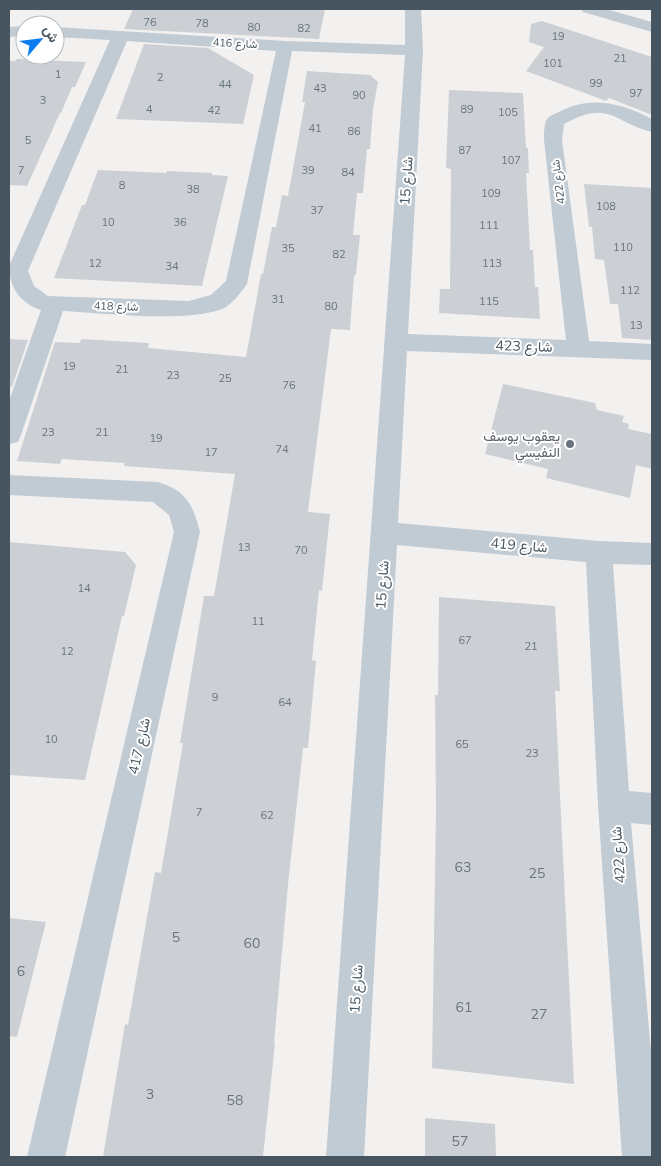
<svg xmlns="http://www.w3.org/2000/svg" width="661" height="1166" viewBox="0 0 661 1166" font-family="Mulish,Vazirmatn,sans-serif">
  <style>
    .building { fill: #ccd0d5 }
    .lines { fill: none; stroke-linecap: round; stroke-linejoin: round }
    .minor { fill: #c0cbd3; fill-rule: evenodd }
    .worship-dot { fill: #6b7280; stroke: #fff; stroke-width: 2 }
    .labels { text-anchor: middle; dominant-baseline: central; stroke-width: 4; stroke-linejoin: round; paint-order: stroke }
    .number-label { font-size: 11px; fill: #68747c }
    .far-street-label { font-size: 11px; fill: #46555f; stroke: #fff }
    .street-label { font-size: 14px; fill: #46555f; stroke: #fff }
    .worship-label { font-size: 14px; fill: #5b616d; stroke: #fff; text-anchor: end }
    .near-number-label { font-size: 14px; fill: #68747c }
  </style>
  <rect width="100%" height="100%" fill="#f3f0f0"/>
  <path class="building" d="M133,9H325L319,39L124,29Z
    M542,21L652,57V115L609,98L606,101L526,71L544,47L529,42L531,24Z
    M144,44L208,48L254,75L243,124L116,119Z
    M17,59L86,62L75,87H72L61,113H60L27,186L9,185V61H15Z
    M307,71L370,75L378,82L373,109L370,149H367L363,193H357L353,235H360L356,275H354L350,330L331,329L308,512L330,514L322,591L319,590L312,660L316,661L308,748H303L288,884L274,1043H275L263,1157H103L125,1024L128,1025L155,872L161,873L183,743H180L204,596H214L235,474L124,466L125,463L62,459L60,464L17,461L55,342L80,343L81,339L149,343L148,348L246,357L261,274H263L272,227H276L282,195L288,196L305,102H302Z
    M449,90L523,93L526,147L528,149L529,173H526L530,250H533L535,287H538L540,319L439,313L440,289H450L451,169L446,168Z
    M98,170L166,173L167,171L212,173V175L228,176L202,286L54,278L82,205H85Z
    M584,184L652,188V340L622,338L618,304H610L604,260L595,259L592,227H589Z
    M9,339L28,340L12,387L9,386Z
    M503,384L595,403L597,410L624,416L622,422L629,424L628,429L652,434V469L636,465L630,498L546,478L548,469L485,454Z
    M9,542L125,552L136,565L124,616H122L85,780L9,775Z
    M439,597L555,606L560,691H555L574,1084L432,1068L436,809L435,695H438Z
    M9,918L46,922L17,1037L9,1036Z
    M425,1118L495,1124L496,1157H425Z"/>
  <g class="lines">
    <path class="minor" d="M405,9H421L423,50L408,334L566,340L544,140C544,134 544,126 546,121C548,116 554,114 559,112C591,95 621,103 652,119V132C612,122 610,99 564,124L562,140L589,341L652,344V360L407,351L398,523L599,541L652,543V565L613,564L629,791L652,793V825L631,823L652,1063V1157H622L598,805L586,562L397,545L364,1157H326L405,55L292,51L247,284C242,291 234,302 226,307C194,324 102,313 63,311L21,435L18,442L9,444V401L41,310C21,304 9,287 9,266L110,40L55,37V27L285,41L405,45ZM127,41L276,51L226,281L211,295L189,301L48,296L34,286L28,271Z
      M581,9H606L652,22V32L583,12Z
      M25,26V36L9,37V27Z
      M9,475L158,482C187,491 193,505 200,532L65,1157H27L174,532L169,515L153,502L9,495Z"/>
  </g>
  <circle class="worship-dot" cx="570" cy="444" r="5"/>
  <g class="labels">
    <g class="number-label">
      <text x="150" y="22">76</text>
      <text x="202" y="23">78</text>
      <text x="254" y="27">80</text>
      <text x="304" y="28">82</text>
      <text x="558" y="36">19</text>
      <text x="620" y="58">21</text>
      <text x="553" y="63">101</text>
      <text x="58" y="74">1</text>
      <text x="160" y="77">2</text>
      <text x="596" y="83">99</text>
      <text x="225" y="84">44</text>
      <text x="320" y="88">43</text>
      <text x="636" y="93">97</text>
      <text x="359" y="95">90</text>
      <text x="43" y="100">3</text>
      <text x="149" y="109">4</text>
      <text x="467" y="109">89</text>
      <text x="214" y="110">42</text>
      <text x="508" y="112">105</text>
      <text x="315" y="128">41</text>
      <text x="354" y="131">86</text>
      <text x="28" y="140">5</text>
      <text x="465" y="150">87</text>
      <text x="511" y="160">107</text>
      <text x="21" y="170">7</text>
      <text x="308" y="170">39</text>
      <text x="348" y="172">84</text>
      <text x="122" y="185">8</text>
      <text x="193" y="189">38</text>
      <text x="491" y="193">109</text>
      <text x="606" y="206">108</text>
      <text x="317" y="210">37</text>
      <text x="108" y="222">10</text>
      <text x="180" y="222">36</text>
      <text x="489" y="225">111</text>
      <text x="623" y="247">110</text>
      <text x="288" y="248">35</text>
      <text x="339" y="254">82</text>
      <text x="95" y="263">12</text>
      <text x="492" y="263">113</text>
      <text x="172" y="266">34</text>
      <text x="630" y="290">112</text>
      <text x="278" y="299">31</text>
      <text x="489" y="301">115</text>
      <text x="331" y="306">80</text>
      <text x="636" y="325">13</text>
      <text x="69" y="366">19</text>
      <text x="122" y="369">21</text>
      <text x="173" y="375">23</text>
      <text x="225" y="378">25</text>
      <text x="289" y="385">76</text>
      <text x="48" y="432">23</text>
      <text x="102" y="432">21</text>
      <text x="156" y="438">19</text>
      <text x="282" y="449">74</text>
      <text x="211" y="452">17</text>
      <text x="244" y="547">13</text>
      <text x="301" y="550">70</text>
      <text x="84" y="588">14</text>
      <text x="258" y="621">11</text>
      <text x="465" y="640">67</text>
      <text x="531" y="646">21</text>
      <text x="67" y="651">12</text>
      <text x="215" y="697">9</text>
      <text x="285" y="702">64</text>
      <text x="51" y="739">10</text>
      <text x="462" y="744">65</text>
      <text x="532" y="753">23</text>
      <text x="199" y="812">7</text>
      <text x="267" y="815">62</text>
    </g>
    <g class="far-street-label">
      <text transform="translate(235 43) rotate(3)">شارع 416</text>
      <text transform="translate(558 182) rotate(-97)">شارع 422</text>
      <text transform="translate(116 306) rotate(2)">شارع 418</text>
    </g>
    <g class="street-label">
      <text transform="translate(406 181) rotate(-86)">شارع 15</text>
      <text transform="translate(524 346) rotate(2)">شارع 423</text>
      <text transform="translate(519 545) rotate(5)">شارع 419</text>
      <text transform="translate(382 585) rotate(-86)">شارع 15</text>
      <text transform="translate(139 746) rotate(-77)">شارع 417</text>
      <text transform="translate(618 855) rotate(-94)">شارع 422</text>
      <text transform="translate(356 989) rotate(-86)">شارع 15</text>
    </g>
    <g class="worship-label">
      <text x="560" y="436">يعقوب يوسف<tspan x="560" dy="16">النفيسي</tspan></text>
    </g>
    <g class="near-number-label">
      <text x="463" y="867">63</text>
      <text x="537" y="873">25</text>
      <text x="176" y="937">5</text>
      <text x="252" y="943">60</text>
      <text x="21" y="971">6</text>
      <text x="464" y="1007">61</text>
      <text x="539" y="1014">27</text>
      <text x="150" y="1094">3</text>
      <text x="235" y="1100">58</text>
      <text x="460" y="1141">57</text>
    </g>
  </g>
  <rect width="661" height="1166" fill="none" stroke="#46555f" stroke-width="20"/>
  <g transform="translate(40 40) rotate(62)"><circle r="24" fill="#ffffff" stroke="#b5bbbf"/>
  <path d="M0-4L9 19L0 12L-9 19Z" fill="#0d7bf0"/>
  <text y="-8" font-size="14" font-weight="bold" text-anchor="middle" fill="#46555f">ش</text>
  </g>
</svg>
